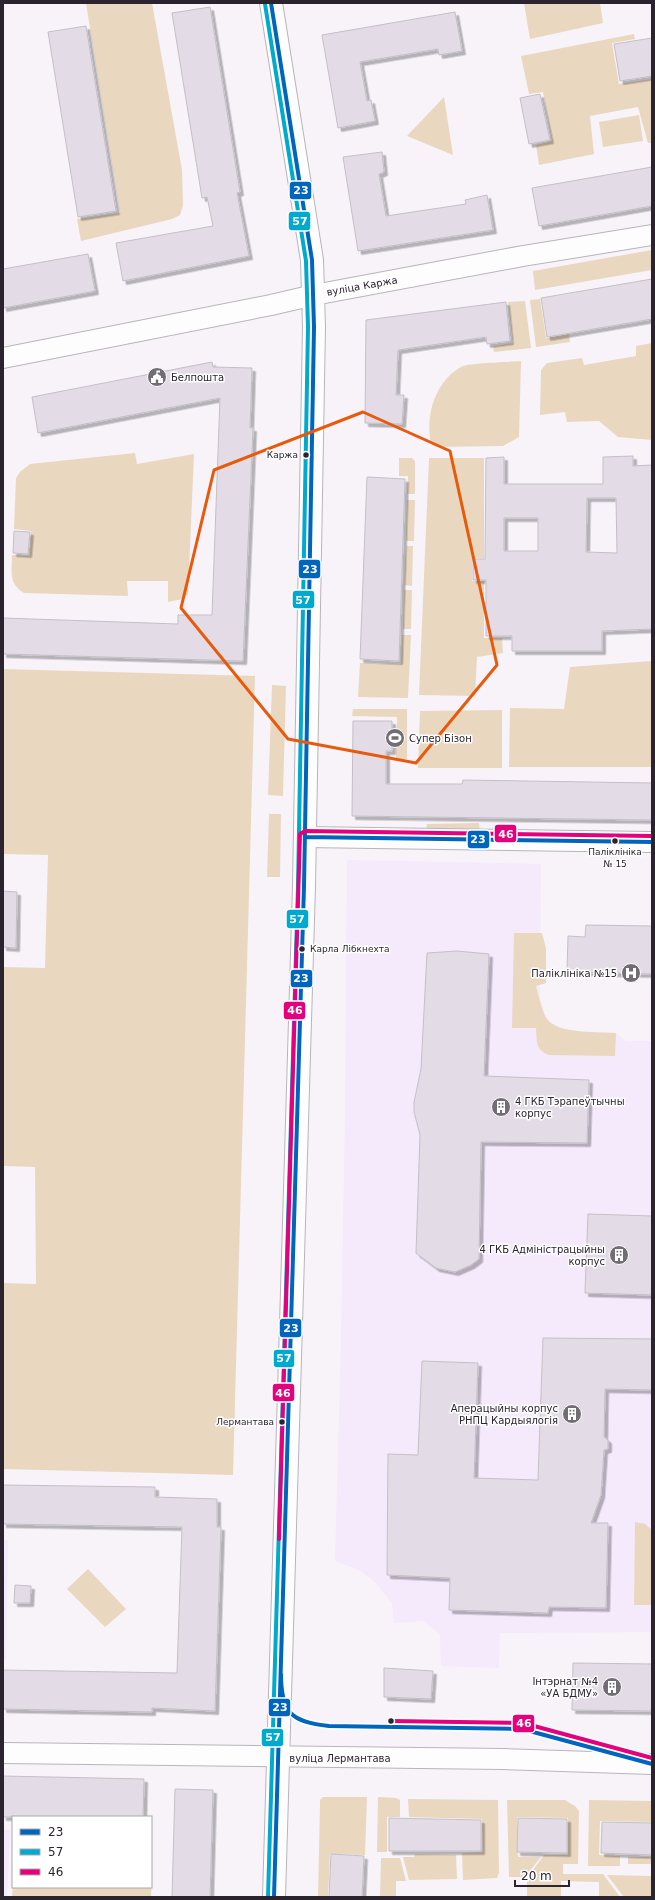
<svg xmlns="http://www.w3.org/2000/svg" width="655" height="1900" viewBox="0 0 655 1900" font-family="'DejaVu Sans',sans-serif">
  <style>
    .built { fill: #f5e9fc }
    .green { fill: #ead7c0 }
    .building { fill: #e3dce6; stroke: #c4bfc7; fill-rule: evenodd; filter: url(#shadow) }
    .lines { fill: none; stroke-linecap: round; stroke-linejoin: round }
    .minor-casing { stroke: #b9b4bb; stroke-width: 22 }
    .major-casing { stroke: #b9b4bb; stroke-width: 24 }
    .minor { stroke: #fefdfe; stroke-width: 20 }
    .major { stroke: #fefdfe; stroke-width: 22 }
    .bus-1-casing { stroke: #fff; stroke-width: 7 }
    .bus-2-casing { stroke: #fff; stroke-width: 7 }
    .bus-3-casing { stroke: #fff; stroke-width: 7 }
    .bus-1 { stroke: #0065bd; stroke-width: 4 }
    .bus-2 { stroke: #00a9ce; stroke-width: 4 }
    .bus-3 { stroke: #e5007d; stroke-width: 4 }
    .marked { fill: none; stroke: #e8590c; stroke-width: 3; stroke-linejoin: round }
    .bus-dot { fill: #2b232e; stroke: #fff; stroke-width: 1.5 }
    .labels { text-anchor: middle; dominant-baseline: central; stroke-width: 3; stroke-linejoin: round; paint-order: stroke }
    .bus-label { font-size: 9px; fill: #2b232e; stroke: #fff; text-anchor: end }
    .street-label { font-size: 10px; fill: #2b232e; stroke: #fff }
    .poi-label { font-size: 10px; fill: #2b232e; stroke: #fff; text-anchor: end }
    .line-badge { stroke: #fff; stroke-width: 1.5 }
    .badge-label { font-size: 11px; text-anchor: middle; font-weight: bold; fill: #fff }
  </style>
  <defs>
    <filter id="shadow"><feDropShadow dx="3.5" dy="3.5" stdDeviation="0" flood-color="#0004"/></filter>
  </defs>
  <rect width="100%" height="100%" fill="#f7f3f9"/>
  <path class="built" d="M347,860L541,864L540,998L547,1020L560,1028L577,1031L616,1033L626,1041H652V1632L500,1633L499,1668L441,1666L440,1634L423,1621L394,1623L392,1603L373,1580L359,1570L335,1561L341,1339L345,1118Z
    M3,1540H8L6,1659H3Z
    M3,1830H10L7,1897H3Z"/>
  <path class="green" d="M86,3H152L182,170L183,205L180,215L172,219L81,241L77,219L120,213Z
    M524,3H600L603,23L530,39Z
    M634,34L635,39L612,43L619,84L652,79V143H648L638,107L590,116L594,154L539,165L536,145L552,141L543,92L529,94L521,56Z
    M444,97L453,155L407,136Z
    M639,115L643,141L603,147L599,122Z
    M652,250V270L535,290L533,271Z
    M540,299L546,338L569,334L570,342L536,347L530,300Z
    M525,301L531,348L494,352L493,346L513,343L508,302Z
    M652,343V440L618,437L599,421L567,422L565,412L540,415L541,370L547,363L582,358L584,365L636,356V346Z
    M521,361L519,437L503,446L436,447L431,444C425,416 435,380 463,366C471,363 510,362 521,361Z
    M135,453L137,464L194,454L188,594L182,599L168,602V581H127L128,596L24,593C8,583 12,572 12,555L30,556L31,531L14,529L16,478L20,472L30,464Z
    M399,458H412L415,461V494H407L408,476H399Z
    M429,458H484V558H472V581H484V638H502L503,653L477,657L475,696L419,695Z
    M407,500H415L414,541H406Z
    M406,546H413L412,586L404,585Z
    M404,590H412L411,629H403Z
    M402,635H411L408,698L358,697L360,663L401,664Z
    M652,661V767H509L510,708L564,709L570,667Z
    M3,669L255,676L233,1475L3,1469V1283L36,1284L35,1167L3,1166V967L45,968L48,855L3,854Z
    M272,685L286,686L283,796L268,795Z
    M353,709H407V759H396V745L400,744V730H397V717L352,716Z
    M502,710V768H418L420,711Z
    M269,814H281L280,877H267Z
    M479,823L480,831H426L427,824Z
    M514,933H542L546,948V983L536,986C539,996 541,1010 547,1019C557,1034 599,1032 616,1033L615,1056L549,1055C535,1050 537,1041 536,1028H512Z
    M635,1522L645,1524L652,1530V1605H634Z
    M88,1569L126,1609L105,1627L67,1589Z
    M323,1797H367L365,1855L330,1854L328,1897H318L320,1806V1800Z
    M378,1797L396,1798L400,1800V1817H387V1852H377Z
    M408,1799L498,1800L499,1873L497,1878L463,1880L462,1853L483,1852L482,1819L409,1817Z
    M507,1800H565L575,1806L579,1811L578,1864H563V1874H603L620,1897H599V1882L561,1881V1897H527V1878L544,1855H568V1818L517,1817L518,1857H541L525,1877H509Z
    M589,1800L652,1801V1822L600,1821L599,1855L620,1856V1866H588Z
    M415,1854L456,1855L457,1879L409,1880L403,1857H414Z
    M628,1857H652V1864H628Z
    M381,1858H400L406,1881H396V1897H380Z
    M151,1865L152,1866L151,1897H12L13,1885V1887H151Z
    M607,1875L652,1876V1897H624Z"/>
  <path class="building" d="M210,7L240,192L237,193L249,256L123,281L116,243L213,226L207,197L202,198L172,13Z
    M455,12L462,51L439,55L438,49L360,62L367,101L371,100L375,121L338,128L322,35Z
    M86,26L116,211L78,217L48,32Z
    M652,38V76L620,81L614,44Z
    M540,94L550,140L529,144L520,98Z
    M382,152L384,172L379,174L386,216L466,204L465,200L487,195L493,230L358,251L343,157Z
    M652,167V206L539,226L532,188Z
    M88,254L95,291L3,308V269Z
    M652,279V319L547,337L541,298Z
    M506,302L510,341L487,344L486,337L398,350L396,395H404L402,424L365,423L366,320Z
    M212,362L213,367L252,368L250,428H253L243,661L3,654V618L178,624V615H212L220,398L38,433L32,397Z
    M633,456V466L652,465V629L602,631V651H512V636H486V580H473V559H485L486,458L504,457V484H603V457ZM587,498H616L617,553L586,552ZM504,518H538V551H504Z
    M367,477L405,479L399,661L360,659Z
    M14,531L30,532L28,554L13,553Z
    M353,721H392V751H386V784H462L463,780L652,783V820L352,816Z
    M3,891L17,892L16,948L3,947Z
    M586,925L652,926V974L567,972L568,936L585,937Z
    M457,951L489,954L484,1076L589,1080L587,1143L481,1142L479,1259L471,1265L455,1272L436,1268L416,1253L420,1135L414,1112V1102L421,1069L427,953Z
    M588,1214L652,1216V1295L585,1293Z
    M543,1338L652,1339V1390L605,1389L604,1437L608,1440V1449L604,1450L601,1495L591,1523H608L606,1608L549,1607L548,1613L449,1610L450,1578L387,1575L388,1454L418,1455L422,1361L478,1363L474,1478L538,1480Z
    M3,1485L155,1487V1497L217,1499V1527H221L215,1711L152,1708V1712L3,1709V1670L177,1673L182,1527L3,1524Z
    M15,1585L31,1586L30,1603H14Z
    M573,1663L652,1664V1711L572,1710Z
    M384,1668L433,1671L431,1699L384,1697Z
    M3,1776L144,1779L143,1817H3Z
    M175,1789L213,1790L210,1897H172Z
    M389,1818L481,1820V1851H389Z
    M518,1818L567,1819V1853L517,1852Z
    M602,1822L652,1823V1855L601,1853Z
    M331,1854L364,1856L362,1897H329Z"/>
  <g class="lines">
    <g class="minor-casing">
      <path id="minor" d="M3,358L271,305L314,295L523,256L652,235
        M305,837L652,842
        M3,1753L504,1759L652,1764"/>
    </g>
    <g class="major-casing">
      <path id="major" d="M271,3L312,260L314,327L304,886L274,1897"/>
    </g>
    <use href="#minor" class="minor"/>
    <use href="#major" class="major"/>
    <g class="bus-1-casing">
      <path id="bus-1" d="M271,3L312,260L314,327L304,886L274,1897
        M305,837L652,842
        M281,1674C281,1713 291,1722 329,1726L522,1729L652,1764"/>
    </g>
    <g class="bus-2-casing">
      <path id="bus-2" d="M265,4L306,261L308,327L298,886L268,1897"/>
    </g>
    <g class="bus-3-casing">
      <path id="bus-3" d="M279,1539L300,834L305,831L652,836
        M391,1721L523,1723L652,1758"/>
    </g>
    <use href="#bus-1" class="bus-1"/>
    <use href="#bus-2" class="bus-2"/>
    <use href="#bus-3" class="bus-3"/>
  </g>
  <path class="marked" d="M363,412L450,451L497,665L416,763L288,739L181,608L214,470Z"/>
  <defs>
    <g id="civic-disc" transform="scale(1)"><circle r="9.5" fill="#726c75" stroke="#fff"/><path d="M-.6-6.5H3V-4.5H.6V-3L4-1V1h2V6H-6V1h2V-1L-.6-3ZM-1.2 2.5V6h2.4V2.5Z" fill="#fff"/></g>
    <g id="stadium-disc" transform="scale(1)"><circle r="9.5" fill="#726c75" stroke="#fff"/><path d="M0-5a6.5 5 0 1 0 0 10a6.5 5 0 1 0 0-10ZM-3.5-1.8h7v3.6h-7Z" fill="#fff"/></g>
    <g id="hospital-disc" transform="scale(1)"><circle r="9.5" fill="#726c75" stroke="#fff"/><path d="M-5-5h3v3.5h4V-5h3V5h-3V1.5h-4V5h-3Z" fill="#fff"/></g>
    <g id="building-disc" transform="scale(1)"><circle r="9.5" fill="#726c75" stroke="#fff"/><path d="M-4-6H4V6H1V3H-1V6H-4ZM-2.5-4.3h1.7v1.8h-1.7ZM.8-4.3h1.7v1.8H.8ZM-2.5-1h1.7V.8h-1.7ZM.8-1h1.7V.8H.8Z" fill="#fff"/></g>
  </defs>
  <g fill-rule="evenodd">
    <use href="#civic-disc" x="157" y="377"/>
    <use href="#stadium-disc" x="395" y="738"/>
    <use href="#hospital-disc" x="631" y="973"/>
    <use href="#building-disc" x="501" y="1107"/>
    <use href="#building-disc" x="619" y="1255"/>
    <use href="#building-disc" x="572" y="1414"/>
    <use href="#building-disc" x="612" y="1687"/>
  </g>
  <g class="bus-dot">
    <circle cx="306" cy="455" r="3.5"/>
    <circle cx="615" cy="841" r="3.5"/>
    <circle cx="302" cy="949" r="3.5"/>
    <circle cx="282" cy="1422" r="3.5"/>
    <circle cx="391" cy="1721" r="3.5"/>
  </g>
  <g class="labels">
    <g class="bus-label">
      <text x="298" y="455">Каржа</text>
      <text x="615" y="852" text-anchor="middle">Паліклініка<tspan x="615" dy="12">№ 15</tspan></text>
      <text x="310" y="949" text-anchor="start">Карла Лібкнехта</text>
      <text x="274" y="1422">Лермантава</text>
    </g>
    <g class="street-label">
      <text transform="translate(362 286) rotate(-10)">вуліца Каржа</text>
      <text x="340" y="1758">вуліца Лермантава</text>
    </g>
    <g class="poi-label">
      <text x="171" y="377" text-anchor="start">Белпошта</text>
      <text x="409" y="738" text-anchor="start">Супер Бізон</text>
      <text x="617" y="973">Паліклініка №15</text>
      <text x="515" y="1101" text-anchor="start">4 ГКБ Тэрапеўтычны<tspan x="515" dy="12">корпус</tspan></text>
      <text x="605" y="1249">4 ГКБ Адміністрацыйны<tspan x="605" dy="12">корпус</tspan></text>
      <text x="558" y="1408">Аперацыйны корпус<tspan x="558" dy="12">РНПЦ Кардыялогія</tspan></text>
      <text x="598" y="1681">Інтэрнат №4<tspan x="598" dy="12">«УА БДМУ»</tspan></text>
    </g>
  </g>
  <g class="line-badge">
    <rect x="289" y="181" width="23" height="19" rx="4" fill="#0065bd"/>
    <rect x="288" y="211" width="23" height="20" rx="4" fill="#00a9ce"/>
    <rect x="298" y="559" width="23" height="20" rx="4" fill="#0065bd"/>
    <rect x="292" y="590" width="23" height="19" rx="4" fill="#00a9ce"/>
    <rect x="494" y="824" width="23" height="19" rx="4" fill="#e5007d"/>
    <rect x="467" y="830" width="23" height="19" rx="4" fill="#0065bd"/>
    <rect x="286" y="909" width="23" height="20" rx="4" fill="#00a9ce"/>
    <rect x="290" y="969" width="23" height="19" rx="4" fill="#0065bd"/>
    <rect x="283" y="1001" width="23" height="19" rx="4" fill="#e5007d"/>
    <rect x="279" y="1318" width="23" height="20" rx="4" fill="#0065bd"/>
    <rect x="273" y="1349" width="22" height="19" rx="4" fill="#00a9ce"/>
    <rect x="272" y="1383" width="23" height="19" rx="4" fill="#e5007d"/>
    <rect x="268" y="1698" width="23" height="19" rx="4" fill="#0065bd"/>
    <rect x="512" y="1714" width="23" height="19" rx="4" fill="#e5007d"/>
    <rect x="261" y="1728" width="23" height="19" rx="4" fill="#00a9ce"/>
  </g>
  <g class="badge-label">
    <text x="301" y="194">23</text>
    <text x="300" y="225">57</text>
    <text x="310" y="573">23</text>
    <text x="303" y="604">57</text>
    <text x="506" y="838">46</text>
    <text x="478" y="843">23</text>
    <text x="297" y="923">57</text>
    <text x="301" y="982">23</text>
    <text x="295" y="1014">46</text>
    <text x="291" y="1332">23</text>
    <text x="284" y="1362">57</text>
    <text x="283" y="1397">46</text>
    <text x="280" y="1711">23</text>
    <text x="524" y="1727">46</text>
    <text x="273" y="1741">57</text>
  </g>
  <rect width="655" height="1900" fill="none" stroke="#2b232e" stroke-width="8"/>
  <rect x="12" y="1816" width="140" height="72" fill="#ffffff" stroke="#aaa7ab"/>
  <rect x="20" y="1829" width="20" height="6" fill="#0065bd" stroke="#aaa7ab"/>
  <text x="48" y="1836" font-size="12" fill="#2b232e">23</text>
  <rect x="20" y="1849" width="20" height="6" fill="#00a9ce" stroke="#aaa7ab"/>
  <text x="48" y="1856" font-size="12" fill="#2b232e">57</text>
  <rect x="20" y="1869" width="20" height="6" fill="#e5007d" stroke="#aaa7ab"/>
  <text x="48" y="1876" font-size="12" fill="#2b232e">46</text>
  <path d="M515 1880v6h54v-6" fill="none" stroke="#2b232e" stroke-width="2"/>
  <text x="521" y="1880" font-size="12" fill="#2b232e" stroke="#ffffff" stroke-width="3" paint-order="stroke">20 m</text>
</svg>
